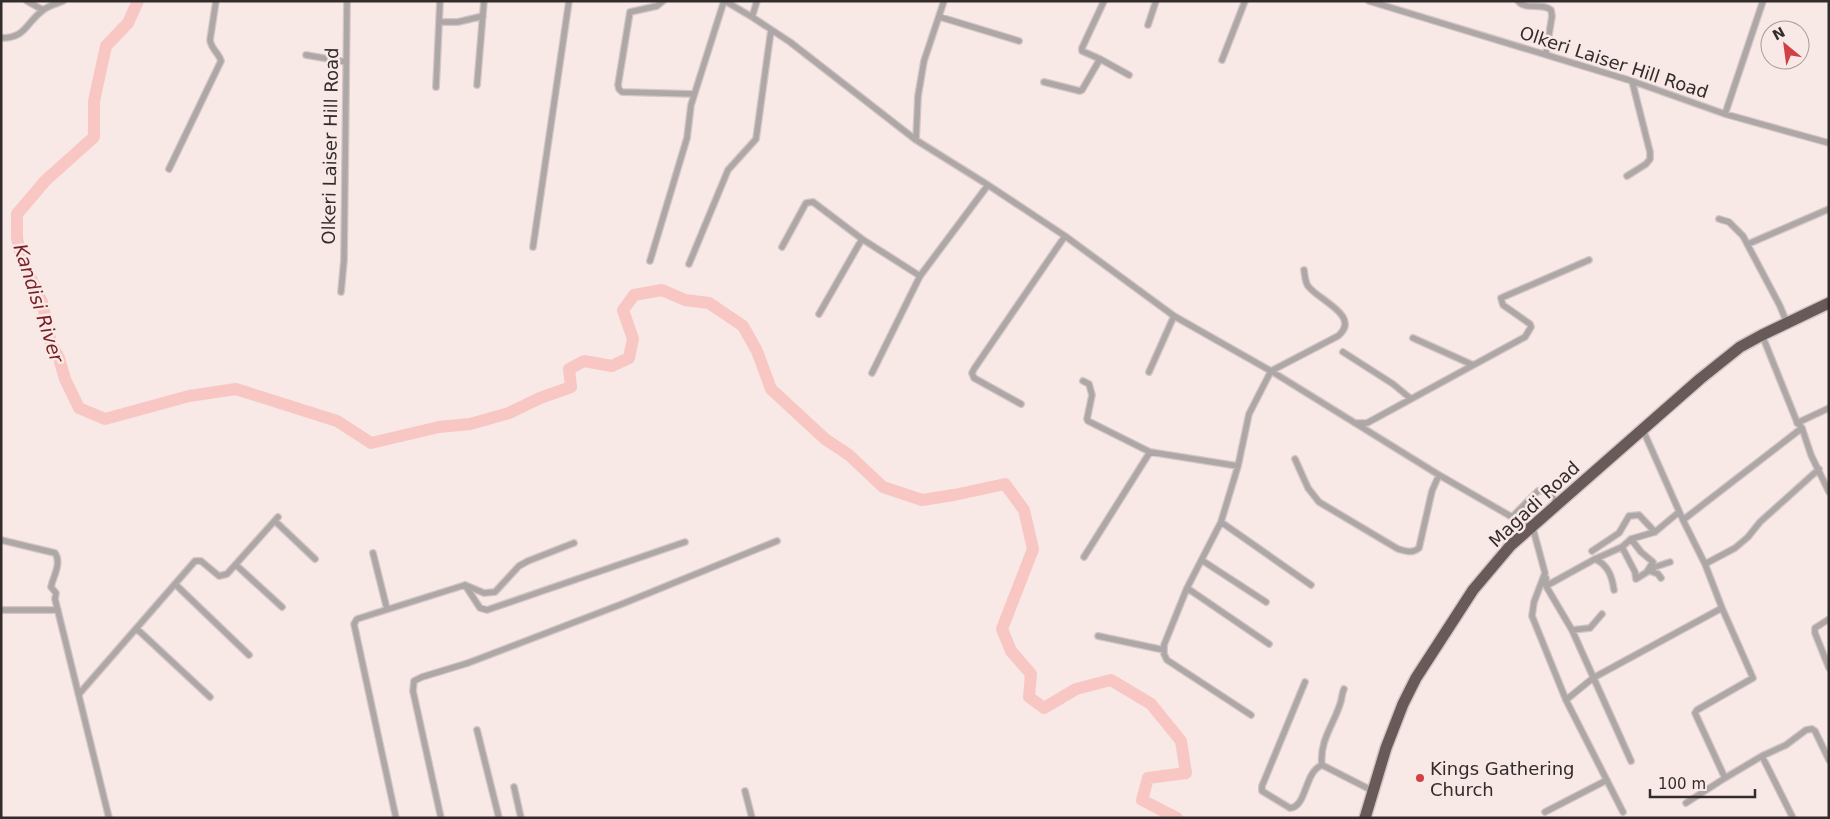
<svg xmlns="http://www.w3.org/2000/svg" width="1830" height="819" viewBox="0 0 1830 819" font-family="'DejaVu Sans',sans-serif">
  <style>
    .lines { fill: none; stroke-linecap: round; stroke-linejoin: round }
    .river { stroke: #f8c7c3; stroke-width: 12 }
    .street-casing { stroke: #d5c6c5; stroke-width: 8 }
    .highway-casing { stroke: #d5c6c5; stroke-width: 14 }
    .street { stroke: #aea7a7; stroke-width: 5.5 }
    .highway { stroke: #685a59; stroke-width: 11 }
    .poi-dot { fill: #d04044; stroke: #f8e8e6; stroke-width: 2 }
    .labels { text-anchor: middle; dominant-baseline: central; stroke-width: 5; stroke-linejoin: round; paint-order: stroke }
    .street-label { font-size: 18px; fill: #332c2c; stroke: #f8e8e6 }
    .poi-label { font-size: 18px; fill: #332c2c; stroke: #f8e8e6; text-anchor: start }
    .water-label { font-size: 19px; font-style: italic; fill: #791e22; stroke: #f8e8e6 }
  </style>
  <rect width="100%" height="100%" fill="#f8e8e6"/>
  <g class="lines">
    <path class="river" d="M138,1L128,23L106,46L94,101V137L45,181L17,214V238L21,257L42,302L51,343L59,358L65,379L79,408L105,419L189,396L236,389L337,421L371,443L439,427L470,424L509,413L540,398L571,387L569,369L584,361L612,366L629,358L633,339L623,310L634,295L662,290L685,300L709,303L743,326L757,351L771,389L825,439L849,455L883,487L922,500L954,495L1005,484L1024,510L1033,549L1002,629L1011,651L1031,674L1029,697L1044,708L1076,689L1111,680L1151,704L1181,741L1186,773L1148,778L1142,800L1177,818"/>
    <g class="street-casing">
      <path id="street" d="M27,1L43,10
        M663,1L657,6L630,12L618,85L619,89L622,92L694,94
        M725,1L752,17L790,42L916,140L988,185L1065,236L1174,316L1271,371L1439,475L1512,517L1532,525L1545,573L1534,602L1532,616L1566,700L1623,812
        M1369,1L1632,81L1725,114L1829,143
        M1518,1C1526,11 1542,2 1551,10L1552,16L1546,53
        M752,17L757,1
        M940,17L1019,41
        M440,22H458L483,16
        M1148,25L1156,1
        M1,38C26,38 25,24 42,11C47,6 56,4 63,1
        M306,55L346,62
        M1100,59L1129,75
        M1222,60L1245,1
        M1044,82L1080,91L1082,90L1100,59L1082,51V48L1104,1
        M477,85L484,1
        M436,87L440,1
        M1725,114L1763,1
        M916,140L918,96L924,61L944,1
        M169,169L221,61C219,53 211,49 210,40L216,1
        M1627,176L1646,164L1650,159V152L1632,81
        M1719,219L1729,222L1743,236L1780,306L1787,323
        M1748,244L1829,209
        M533,247L569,1
        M782,247L806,203L813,202L862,239L920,276
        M650,261L687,138L691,105L724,1
        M689,264L728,170L756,139L771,30
        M341,292L344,260L347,1
        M819,314L862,239
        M1762,335L1797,422L1802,428L1811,455L1829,492
        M1413,338L1473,365
        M1343,352L1393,384L1410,398
        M1149,372L1174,316
        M872,373L920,276L988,185
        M1083,381L1089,384L1092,395L1087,419L1088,421L1150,452L1238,466
        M1021,404L974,378L972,373L974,369L1065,236
        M1355,423H1367L1525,337L1531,327L1530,324L1503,305L1501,298L1589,260
        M1797,423L1829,408
        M1643,430L1683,520L1705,564L1722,608L1753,678L1697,710L1695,713L1725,778L1686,803
        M1295,459L1308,488L1319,502L1398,549C1406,551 1412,554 1419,548L1432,491L1439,475
        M1512,517L1538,491C1547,489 1552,497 1557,503
        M1683,520L1802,428
        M275,521L315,559
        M1221,522L1311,585
        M1631,539L1641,552L1653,562L1648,570L1658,574L1661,578
        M1,540L55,553C62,563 53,577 51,587L56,593L55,599L109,818
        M1622,547L1635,572L1636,579L1655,567L1670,562
        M1592,551L1619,533L1629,516L1639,515L1655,532
        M373,553L387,609
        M1084,557L1150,452
        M1595,559C1608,565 1612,576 1614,590
        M1203,561L1266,602
        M1705,564L1735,548L1748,537L1760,522L1819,469
        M236,565L282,607
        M1546,578V586L1572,630L1631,761
        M175,584L249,655
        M465,585L484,593L495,592L519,566L528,561L574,543
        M1546,586L1595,559L1622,547L1631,539L1655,532L1679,512
        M1187,588L1269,644
        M1,610H58
        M1829,619L1815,628V633L1829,668
        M137,629L210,697
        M1572,630L1590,628L1602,614
        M1098,636L1164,650
        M1305,682L1262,786V791L1290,808C1307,807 1304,772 1322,765L1373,791
        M79,694L195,561H201L219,576L227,574L278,517
        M1566,700L1593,678L1722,608
        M1251,715L1167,660L1164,654V645L1187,588L1221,522L1238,466L1249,414L1271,371L1338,336C1362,316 1318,300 1308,286C1305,282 1305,276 1304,270
        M477,730L499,818
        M1762,756L1793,818
        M1322,765C1319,740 1335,723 1341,701C1342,697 1342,693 1344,689
        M1725,778L1762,756L1786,745L1806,730L1812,729L1815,731L1829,760
        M514,787L521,818
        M745,791L752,818
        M1545,812L1607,780
        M396,818L354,624L357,619L465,585L480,608L487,610L685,542
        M441,818L413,691L414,681L422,677L468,663L622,604L777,541"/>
    </g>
    <g class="highway-casing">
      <path id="highway" d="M1365,818L1386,748L1403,704L1416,678L1473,590L1511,545L1700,379L1740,347L1762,335L1829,303"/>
    </g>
    <use href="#street" class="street"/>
    <use href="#highway" class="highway"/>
  </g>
  <circle class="poi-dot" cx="1420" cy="778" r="5"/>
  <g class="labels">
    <g class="street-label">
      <text transform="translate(1614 62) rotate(18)">Olkeri Laiser Hill Road</text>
      <text transform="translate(330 146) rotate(-89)">Olkeri Laiser Hill Road</text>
      <text transform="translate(1534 504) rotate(-43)">Magadi Road</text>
    </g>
    <g class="poi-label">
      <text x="1430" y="768">Kings Gathering<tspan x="1430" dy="21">Church</tspan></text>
    </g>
    <g class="water-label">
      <text transform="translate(39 303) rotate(72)">Kandisi River</text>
    </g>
  </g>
  <rect width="1830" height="819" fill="none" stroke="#332c2c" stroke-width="5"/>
  <g transform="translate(1785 45) rotate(331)"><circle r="24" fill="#f8e8e6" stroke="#a99d9c"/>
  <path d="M0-4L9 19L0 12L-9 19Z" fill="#d04044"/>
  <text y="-8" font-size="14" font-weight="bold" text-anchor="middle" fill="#332c2c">N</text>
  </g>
  <path d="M1650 789v8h105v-8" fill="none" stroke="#332c2c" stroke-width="2.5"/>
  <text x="1658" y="789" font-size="15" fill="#332c2c" stroke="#f8e8e6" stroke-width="4" paint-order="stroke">100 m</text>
</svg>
